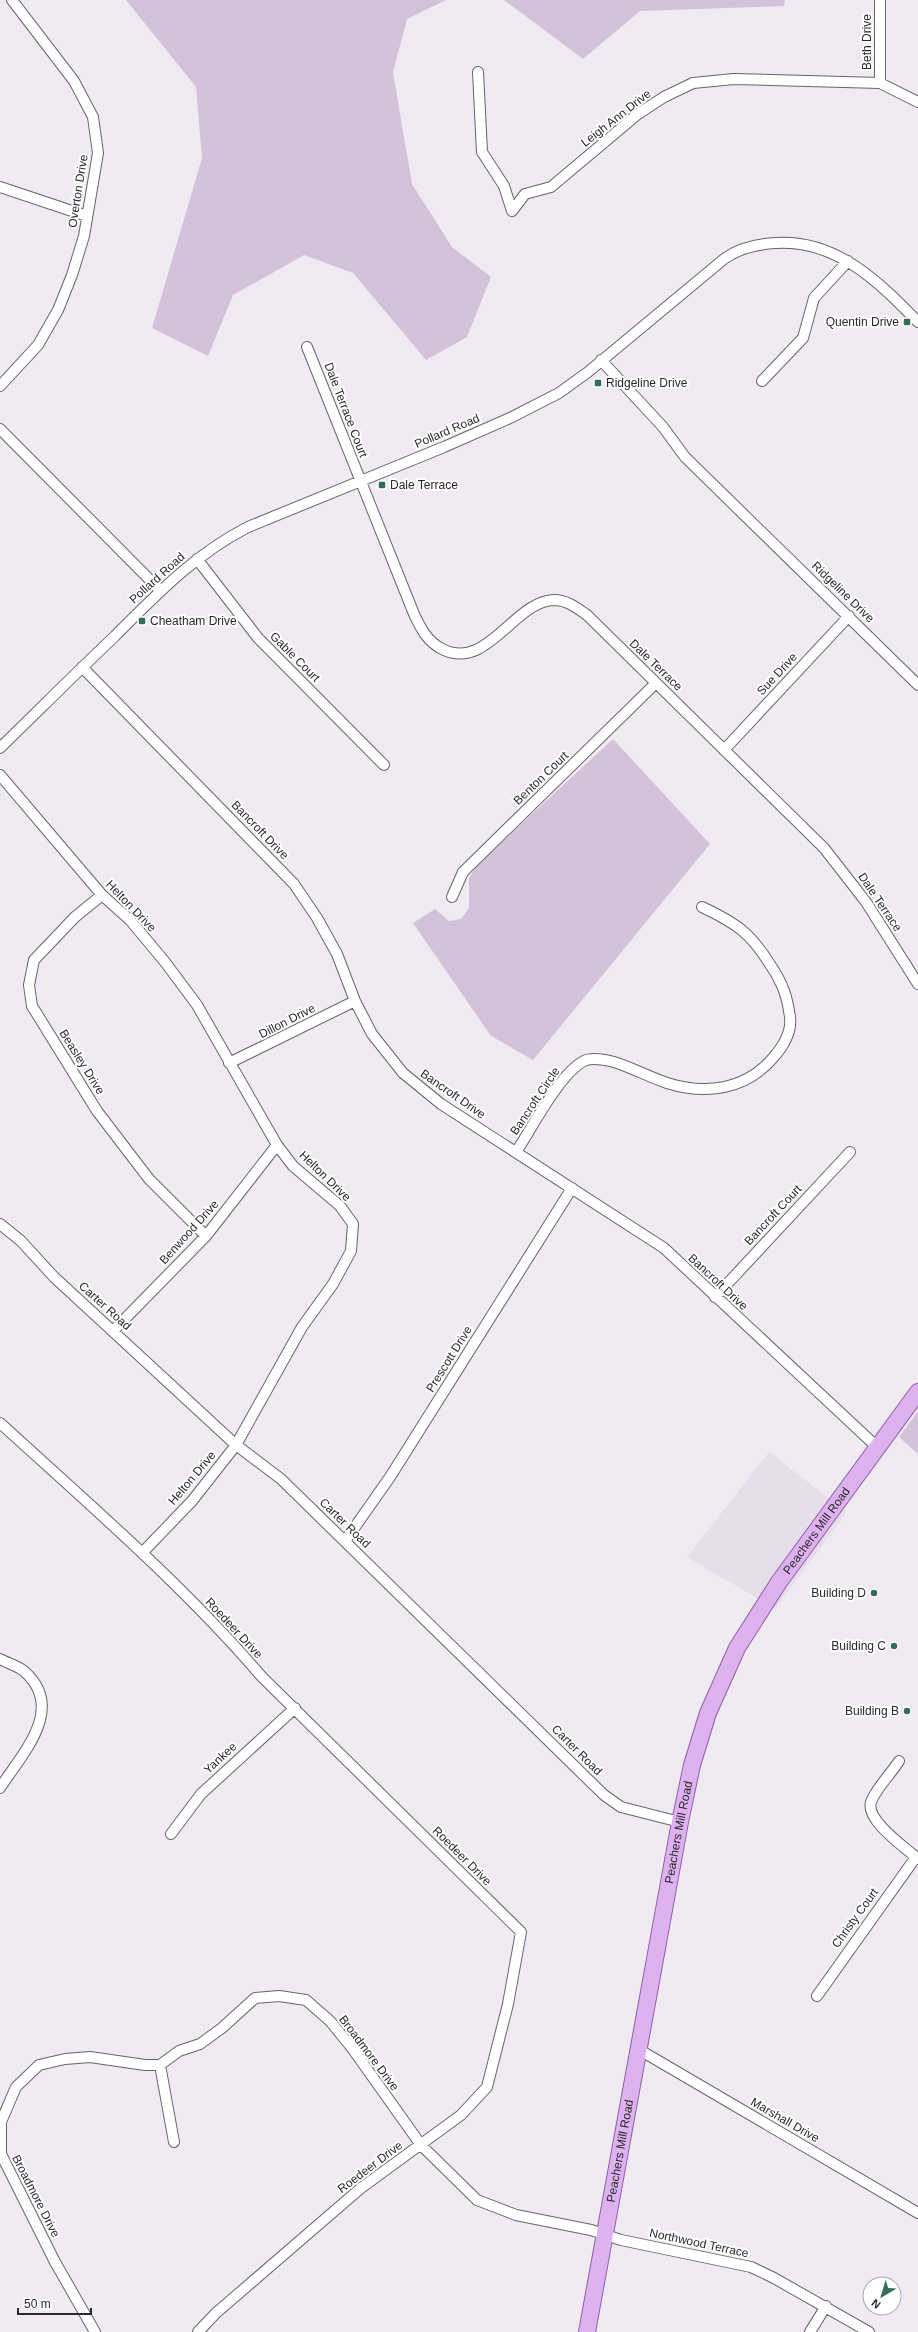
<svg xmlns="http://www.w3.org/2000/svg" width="918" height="2332" viewBox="0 0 918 2332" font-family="Helvetica,sans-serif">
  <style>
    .built { fill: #e7deeb }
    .green { fill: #d4c2db }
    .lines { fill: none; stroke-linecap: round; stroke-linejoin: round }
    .street-casing { stroke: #676469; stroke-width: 12 }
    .primary-casing { stroke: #9060a4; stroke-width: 18 }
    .street { stroke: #fff; stroke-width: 10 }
    .primary { stroke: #deb2f0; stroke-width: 16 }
    .poi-dot { fill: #336d57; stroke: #fff; stroke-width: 1.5 }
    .labels { text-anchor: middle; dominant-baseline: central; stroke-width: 4; stroke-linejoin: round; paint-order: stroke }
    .street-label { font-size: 12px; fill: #29282a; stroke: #fff }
    .poi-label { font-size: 12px; fill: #29282a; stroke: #fff; text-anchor: end }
  </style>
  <rect width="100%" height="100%" fill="#f0ebf2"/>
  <path class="built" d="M769,1452L847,1512L775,1609L687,1557Z"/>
  <path class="green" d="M126,0H446L407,19L393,72L412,184L452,247L491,277L467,337L426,360L353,273L304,255L233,295L208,356L152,328L202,158L196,87Z
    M504,0H785L784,6L640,11L583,59Z
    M613,739L710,844L533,1060L491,1036L413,923L435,909L449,921L461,919L469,908V878L476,866Z
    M918,1411V1454L899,1437Z"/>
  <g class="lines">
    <g class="street-casing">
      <path id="street" d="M880,0V83
        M478,72L482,152L504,186L512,211L525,194L551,187L638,114L664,97L693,83L734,79L880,83L918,102
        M0,187L87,216
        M307,347L414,614C421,629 427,641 442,649C487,672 514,601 554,600C567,600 577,608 587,615L824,848L866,902L918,984
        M601,360L663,427L685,457L918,685
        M762,381L803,338L814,298L848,261
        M0,386L38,345L58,310L72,275L84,236L98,153L93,117L74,81L12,0
        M0,429L161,591
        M197,559L258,638L384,765
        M82,667L294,884L317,918L337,954L355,1001L372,1034L403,1073L441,1104L664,1248L877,1447
        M0,748C38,711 76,673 115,636C156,595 195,554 248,527L444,447L510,418L559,393L588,372L724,259C739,248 757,244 776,243C836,239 879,282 918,322
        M724,750L849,616
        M0,775L102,895L130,920L165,962L197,1005L277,1145L293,1166L340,1206L353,1224L351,1251L333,1284L302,1327L236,1445L192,1501L142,1553
        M102,895L75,917L34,960L29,985L32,1006L97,1111L149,1179L206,1236
        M452,897L463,872L656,683
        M229,1063L355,1001
        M516,1152C532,1128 560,1073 584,1061C592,1057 606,1060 614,1062C633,1068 649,1077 667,1083C705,1095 745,1090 772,1059C782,1048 792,1032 790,1017C787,996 783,984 771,966C751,933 736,923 702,907
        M0,1224L21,1241L54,1277L236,1445L281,1479L604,1795L621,1807L680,1822
        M715,1297L850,1152
        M114,1330L206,1236L277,1145
        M0,1423C90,1505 183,1585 262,1677L521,1932L508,2004L487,2087L461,2115L361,2188L216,2313L198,2332
        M345,1541L390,1477L572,1188
        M0,1659C7,1663 19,1666 25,1672C66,1709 22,1754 0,1788
        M899,1761C891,1774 876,1788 871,1802C865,1820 906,1848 918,1859
        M171,1834L201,1794L295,1708
        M817,1996L916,1857
        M638,2049L918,2213
        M160,2065L174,2142
        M95,2332L55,2262L1,2154V2122L16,2087L39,2065L65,2059L90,2057L145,2065H160L179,2051L200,2044L222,2028L255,1998L279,1996L306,2000L330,2021L352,2048L421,2145L477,2200L516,2215L591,2230L621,2240L751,2267L774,2278L869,2332
        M810,2332L826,2306"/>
    </g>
    <g class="primary-casing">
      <g id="primary">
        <path id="s1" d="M587,2332L680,1822L692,1765L708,1713L737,1648L779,1582L918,1392"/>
      </g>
    </g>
    <use href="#street" class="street"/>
    <use href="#primary" class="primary"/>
  </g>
  <g class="poi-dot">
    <rect x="903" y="318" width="8" height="8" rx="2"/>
    <rect x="594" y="379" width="8" height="8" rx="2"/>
    <rect x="378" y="481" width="8" height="8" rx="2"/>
    <rect x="138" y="617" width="8" height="8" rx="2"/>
    <circle cx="874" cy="1593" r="4"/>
    <circle cx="894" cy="1646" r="4"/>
    <circle cx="907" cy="1711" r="4"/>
  </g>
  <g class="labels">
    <g class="street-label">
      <text transform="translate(867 42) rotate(-90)">Beth Drive</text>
      <text transform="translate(616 118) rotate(-38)">Leigh Ann Drive</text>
      <text transform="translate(78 191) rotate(-81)">Overton Drive</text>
      <text transform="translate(346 410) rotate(69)">Dale Terrace Court</text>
      <text transform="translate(447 431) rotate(-23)">Pollard Road</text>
      <text transform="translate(157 578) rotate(-42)">Pollard Road</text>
      <text transform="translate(843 592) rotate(44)">Ridgeline Drive</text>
      <text transform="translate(295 657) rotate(45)">Gable Court</text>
      <text transform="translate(656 665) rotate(44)">Dale Terrace</text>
      <text transform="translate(777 674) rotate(-47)">Sue Drive</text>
      <text transform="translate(541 778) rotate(-44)">Benton Court</text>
      <text transform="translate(260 830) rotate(46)">Bancroft Drive</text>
      <text transform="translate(880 902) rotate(56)">Dale Terrace</text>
      <text transform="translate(131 906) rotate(46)">Helton Drive</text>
      <text transform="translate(287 1021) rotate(-27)">Dillon Drive</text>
      <text transform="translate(82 1062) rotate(58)">Beasley Drive</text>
      <text transform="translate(453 1094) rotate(35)">Bancroft Drive</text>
      <text transform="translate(535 1101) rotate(-56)">Bancroft Circle</text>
      <text transform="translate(325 1176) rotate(44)">Helton Drive</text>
      <text transform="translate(773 1215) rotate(-47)">Bancroft Court</text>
      <text transform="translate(189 1232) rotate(-48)">Benwood Drive</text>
      <text transform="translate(718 1282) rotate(43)">Bancroft Drive</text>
      <text transform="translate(105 1306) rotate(42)">Carter Road</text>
      <text transform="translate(449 1359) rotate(-58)">Prescott Drive</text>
      <text transform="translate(192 1478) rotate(-50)">Helton Drive</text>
      <text transform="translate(345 1523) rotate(44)">Carter Road</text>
      <text stroke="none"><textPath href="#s1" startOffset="844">Peachers Mill Road</textPath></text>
      <text transform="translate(234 1628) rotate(47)">Roedeer Drive</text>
      <text transform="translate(577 1750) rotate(45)">Carter Road</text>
      <text transform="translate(220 1758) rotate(-43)">Yankee</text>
      <text stroke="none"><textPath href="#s1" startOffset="508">Peachers Mill Road</textPath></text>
      <text transform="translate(462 1856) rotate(45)">Roedeer Drive</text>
      <text transform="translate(855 1918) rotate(-54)">Christy Court</text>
      <text transform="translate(369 2053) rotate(53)">Broadmore Drive</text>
      <text transform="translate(785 2120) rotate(30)">Marshall Drive</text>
      <text stroke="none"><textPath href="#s1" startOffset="184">Peachers Mill Road</textPath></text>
      <text transform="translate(370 2167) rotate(-37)">Roedeer Drive</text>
      <text transform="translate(36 2196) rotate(63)">Broadmore Drive</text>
      <text transform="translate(699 2243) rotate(12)">Northwood Terrace</text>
    </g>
    <g class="poi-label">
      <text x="899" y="322">Quentin Drive</text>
      <text x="606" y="383" text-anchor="start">Ridgeline Drive</text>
      <text x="390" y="485" text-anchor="start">Dale Terrace</text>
      <text x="150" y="621" text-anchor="start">Cheatham Drive</text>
      <text x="866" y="1593">Building D</text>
      <text x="886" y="1646">Building C</text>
      <text x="899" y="1711">Building B</text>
    </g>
  </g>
  <g transform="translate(882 2296) rotate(218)"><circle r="19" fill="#ffffff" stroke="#a9a9aa"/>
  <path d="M0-3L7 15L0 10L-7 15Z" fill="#336d57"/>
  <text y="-6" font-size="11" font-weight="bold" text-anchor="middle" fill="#29282a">N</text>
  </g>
  <path d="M18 2308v6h73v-6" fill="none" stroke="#29282a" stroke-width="2"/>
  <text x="24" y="2308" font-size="12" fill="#29282a" stroke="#ffffff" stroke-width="3" paint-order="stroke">50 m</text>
</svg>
